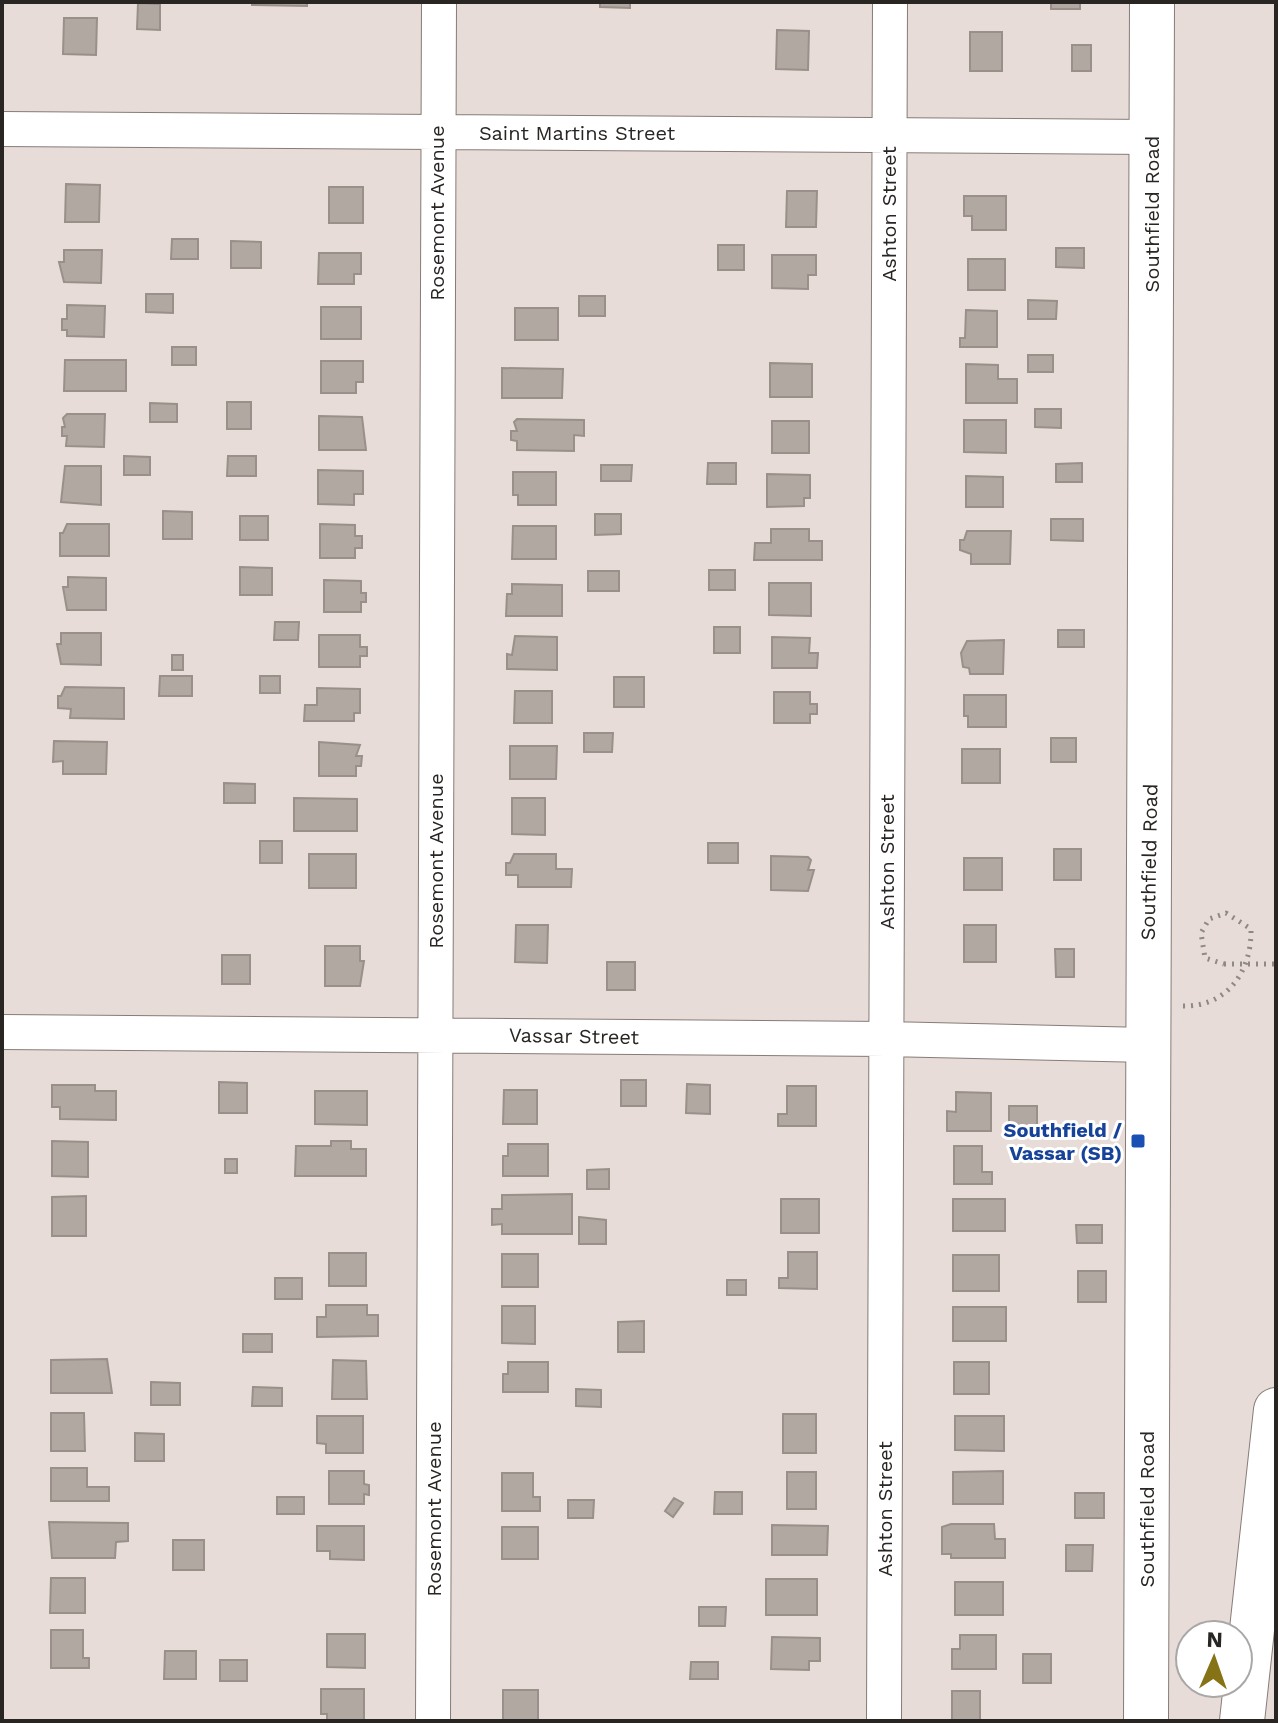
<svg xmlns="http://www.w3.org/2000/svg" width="1278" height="1723" viewBox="0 0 1278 1723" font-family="'Work Sans',sans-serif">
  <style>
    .building { fill: #b1a8a1; stroke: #999189; stroke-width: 2 }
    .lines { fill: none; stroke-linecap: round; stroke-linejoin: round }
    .minor-casing { stroke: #867c77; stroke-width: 36 }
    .secondary-casing { stroke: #867c77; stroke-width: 46 }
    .motorway-casing { stroke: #867c77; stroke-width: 46 }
    .path { stroke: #8f8884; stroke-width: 5; stroke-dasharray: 2 6; stroke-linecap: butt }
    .minor { stroke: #fff; stroke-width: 34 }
    .secondary { stroke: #fff; stroke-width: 44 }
    .motorway { stroke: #fff; stroke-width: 44 }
    .path-bridge { stroke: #8f8884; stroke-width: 5; stroke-dasharray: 2 6; stroke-linecap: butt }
    .transit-dot { fill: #1a4fb4; stroke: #fff; stroke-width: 3 }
    .labels { text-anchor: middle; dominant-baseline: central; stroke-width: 6; stroke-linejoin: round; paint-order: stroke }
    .street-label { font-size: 20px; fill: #292523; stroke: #fff }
    .transit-label { font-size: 20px; font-weight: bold; fill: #164399; stroke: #fff; text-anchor: end }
  </style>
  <rect width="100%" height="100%" fill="#e7dcd7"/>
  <path class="building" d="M252,2H307V6L252,5Z
    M600,2H630V8L600,7Z
    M1051,2H1080V9H1051Z
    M138,3L160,4V30L137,29Z
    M64,18H97L96,55L63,54Z
    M777,30L809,31L808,70L776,69Z
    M970,32H1002V71H970Z
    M1072,45H1091V71H1072Z
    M66,184L100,185L99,222H65Z
    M329,187H363V223H329Z
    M787,191H817L816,227H786Z
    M964,196H1006V230H972V216H964Z
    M172,239H198V259H171Z
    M231,241L261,242V268H231Z
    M718,245H744V270H718Z
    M1056,248H1084V268L1056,267Z
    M64,250H102L101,283L64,282L59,262H64Z
    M319,253H361V274H354V284H318Z
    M772,255H816V275H808V289L772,288Z
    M968,259H1005V290H968Z
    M146,294H173V313L146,312Z
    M579,296H605V316H579Z
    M1028,300L1057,301L1056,319H1028Z
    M67,305L105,306L104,337L67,336V330H62V319H67Z
    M321,307H361V339H321Z
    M515,308H558V340H515Z
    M966,310L997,311V347H960V338H965Z
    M172,347H196V365H172Z
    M1028,355H1053V372H1028Z
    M65,360H126V391H64Z
    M321,361H363V382H356V393H321Z
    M770,363L812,364V397H770Z
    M966,364L998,365V379H1017V403H966Z
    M502,368L563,369L562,398H502Z
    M227,402H251V429H227Z
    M150,403L177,404V422H150Z
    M1035,409H1061V428L1035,427Z
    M67,414H105L104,447L66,446L67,436H62V427H65L63,418Z
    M319,416L362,417L366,450H319Z
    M517,419L584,420V436L574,435V451L517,450V441L511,440V431H517L514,422Z
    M964,420H1006V453L964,452Z
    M772,421H809V453H772Z
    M124,456L150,457V475H124Z
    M228,456H256V476H227Z
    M708,463H736V484H707Z
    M1082,463V482H1056V464Z
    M601,465H632L631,481H601Z
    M65,466H101V505L61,502Z
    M318,470L363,471V494H354V505L318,504Z
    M513,472H556V505H518V495H513Z
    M767,474L810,475V498H804V506L767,507Z
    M966,476L1003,477V507H966Z
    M163,511L192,512V539H163Z
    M595,514H621V534L595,535Z
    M240,516H268V540H240Z
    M1051,519H1083V541L1051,540Z
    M67,524H109V556H60V533H63Z
    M320,524L355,525V536H362V548H355V558H320Z
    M513,526H556V559H512Z
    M771,529H809V541H822V560H754L755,543H771Z
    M967,531H1011L1010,564H971V554L960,550V540H964Z
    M240,567L272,568V595H240Z
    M709,570H735V590H709Z
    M588,571H619V591H588Z
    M68,577L106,578V610H67L63,587H68Z
    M324,580L361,581V593H366V602H361V612H324Z
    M769,583H811V616L769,615Z
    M512,584L562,585V616H506L507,594H512Z
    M275,622H299L298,640H274Z
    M714,627H740V653H714Z
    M1058,630H1084V647H1058Z
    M61,633H101V665L61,664L57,644H61Z
    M319,635H360V647H367V656H360V667H319Z
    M515,636L557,637V670L507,669V654L512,655Z
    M772,637L810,638L809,653H818L817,668H772Z
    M1004,640L1003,674H970L969,668L963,667L961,653L967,641Z
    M172,655H183V670H172Z
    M160,676H192V696H159Z
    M260,676H280V693H260Z
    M614,677H644V707H614Z
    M65,687L124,688V719L70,718L71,709L58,708V696H61Z
    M317,688L360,689V713H354V721H304L305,705H317Z
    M515,691H552V723H514Z
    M774,692H810V704H817V714H810V723H774Z
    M964,695H1006V727H968V716H964Z
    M584,733H613L612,752H584Z
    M1051,738H1076V762H1051Z
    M54,741L107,742L106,774H63V761L53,762Z
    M319,742L360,745L356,756H362L361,766H356V776H319Z
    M510,746H557L556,779H510Z
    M962,749H1000V783H962Z
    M224,783L255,784V803H224Z
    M294,798L357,799V831H294Z
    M512,798H545V835L512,834Z
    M260,841H282V863H260Z
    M708,843H738V863H708Z
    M1054,849H1081V880H1054Z
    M309,854H356V888H309Z
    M514,854H556V869H572L571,887H518V875H506V863H510Z
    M771,856L808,857L811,860L808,870H814L808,891L771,890Z
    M964,858H1002V890H964Z
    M516,925H548L547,963L515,962Z
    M964,925H996V962H964Z
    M325,946H360V961H364L360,986H325Z
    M1055,949H1074V977H1056Z
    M222,955H250V984H222Z
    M607,962H635V990H607Z
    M621,1080H646V1106H621Z
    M219,1082L247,1083V1113H219Z
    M687,1084L710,1085V1114L686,1113Z
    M52,1085H95V1091H116V1120L60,1119V1107H52Z
    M787,1086H816V1126H778V1114H787Z
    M504,1090H537V1124H503Z
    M315,1091H367V1125L315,1124Z
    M956,1092L991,1093V1131H947V1111L956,1112Z
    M1009,1106H1037V1134H1009Z
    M52,1141L88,1142V1177L52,1176Z
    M331,1141H351V1149H366V1176H295L296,1146H331Z
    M508,1144H548V1176H503V1156H508Z
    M954,1146H982V1172H992V1184H954Z
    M225,1159H237V1173H225Z
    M609,1169V1189H587V1170Z
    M572,1194V1234H502V1224L492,1225V1209H502V1195Z
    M86,1196V1236H52V1197Z
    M781,1199H819V1233H781Z
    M953,1199H1005V1231H953Z
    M579,1217L606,1220V1244H579Z
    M1076,1225H1102V1243H1077Z
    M788,1252H817V1289L779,1288V1278H788Z
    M329,1253H366V1286H329Z
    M502,1254H538V1287H502Z
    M953,1255H999V1291H953Z
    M1078,1271H1106V1302H1078Z
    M275,1278H302V1299H275Z
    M727,1280H746V1295H727Z
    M326,1305H367V1315H378V1336L317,1337V1317H326Z
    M502,1306H535V1344L502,1343Z
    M953,1307H1006V1341H953Z
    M644,1321V1352H618V1322Z
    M243,1334H272V1352H243Z
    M107,1359L112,1393H51V1360Z
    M333,1360L366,1361L367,1399H332Z
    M508,1362H548V1392H503V1374H508Z
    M954,1362H989V1394H954Z
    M151,1382L180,1383V1405H151Z
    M253,1387L282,1388V1406H252Z
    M576,1389L601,1390V1407L576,1406Z
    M51,1413H84L85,1451H51Z
    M783,1414H816V1453H783Z
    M317,1416H363V1453H326V1444L317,1443Z
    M955,1416H1004V1451L955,1450Z
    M135,1433L164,1434V1461H135Z
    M51,1468H87V1487H109V1501H51Z
    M329,1471H364V1484L369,1485V1495L364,1494V1504H329Z
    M1003,1471V1504H953V1472Z
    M787,1472H816V1509H787Z
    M502,1473H533V1497H540V1511H502Z
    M715,1492H742V1514H714Z
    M1075,1493H1104V1518H1075Z
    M277,1497H304V1514H277Z
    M674,1498L683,1503L673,1517L665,1511Z
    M568,1500H594L593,1518H568Z
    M49,1522L128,1523V1541L116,1542L115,1558H52Z
    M951,1524H994L995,1539H1005V1558H951V1554H942V1527Z
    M772,1525L828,1526L827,1555H772Z
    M317,1526H364V1560L330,1559V1551H317Z
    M502,1527H538V1559H502Z
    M173,1540H204V1570H173Z
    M1066,1545H1093L1092,1571H1066Z
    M51,1578H85V1613H50Z
    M766,1579H817V1615H766Z
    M955,1582H1003V1615H955Z
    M699,1607H726L725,1626H699Z
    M51,1630H83V1658H89V1668H51Z
    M327,1634H365V1668L327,1667Z
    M960,1635H996V1669H952V1649H960Z
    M772,1637L820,1638V1661H809V1670L771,1669Z
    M165,1651H196V1679H164Z
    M1023,1654H1051V1683H1023Z
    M220,1660H247V1681H220Z
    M691,1662H718V1679H690Z
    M321,1689H364V1721H327V1714H321Z
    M503,1690H538V1721H503Z
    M952,1691H980V1721H952Z"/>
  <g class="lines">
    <g class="minor-casing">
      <path id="minor" d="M2,129L1152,137
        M2,1032L886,1039L1147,1045
        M433,1721L439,2
        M884,1721L890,2"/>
    </g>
    <g class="secondary-casing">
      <path id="secondary" d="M1146,1721L1152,2"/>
    </g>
    <g class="motorway-casing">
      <path id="motorway" d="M1242,1721L1276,1410"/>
    </g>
    <path class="path" d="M1183,1006C1228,1007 1252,970 1251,929L1226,913L1209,919L1201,933L1205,958L1224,964"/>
    <use href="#minor" class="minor"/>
    <use href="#secondary" class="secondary"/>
    <use href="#motorway" class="motorway"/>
    <path class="path-bridge" d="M1224,964H1276"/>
  </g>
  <rect class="transit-dot" x="1130" y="1133" width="16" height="16" rx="4"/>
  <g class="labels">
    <g class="street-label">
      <text x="577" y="133">Saint Martins Street</text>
      <text transform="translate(437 213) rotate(-90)">Rosemont Avenue</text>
      <text transform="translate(889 214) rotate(-90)">Ashton Street</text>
      <text transform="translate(1152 214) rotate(-90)">Southfield Road</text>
      <text transform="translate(436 861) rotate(-90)">Rosemont Avenue</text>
      <text transform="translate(887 862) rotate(-90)">Ashton Street</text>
      <text transform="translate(1149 862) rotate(-89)">Southfield Road</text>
      <text transform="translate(574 1036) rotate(1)">Vassar Street</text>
      <text transform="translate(434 1509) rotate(-90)">Rosemont Avenue</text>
      <text transform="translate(885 1509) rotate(-90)">Ashton Street</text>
      <text transform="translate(1147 1509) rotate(-90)">Southfield Road</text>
    </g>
    <g class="transit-label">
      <text x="1122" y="1130">Southfield /<tspan x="1122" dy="23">Vassar (SB)</tspan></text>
    </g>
  </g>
  <rect width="1278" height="1723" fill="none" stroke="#292523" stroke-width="8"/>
  <g transform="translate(1214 1659) rotate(2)"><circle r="38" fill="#ffffff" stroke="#a9a8a7" stroke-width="2"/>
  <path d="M0-6L14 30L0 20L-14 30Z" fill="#867315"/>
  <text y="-12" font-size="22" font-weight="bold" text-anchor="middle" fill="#292523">N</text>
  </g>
</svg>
